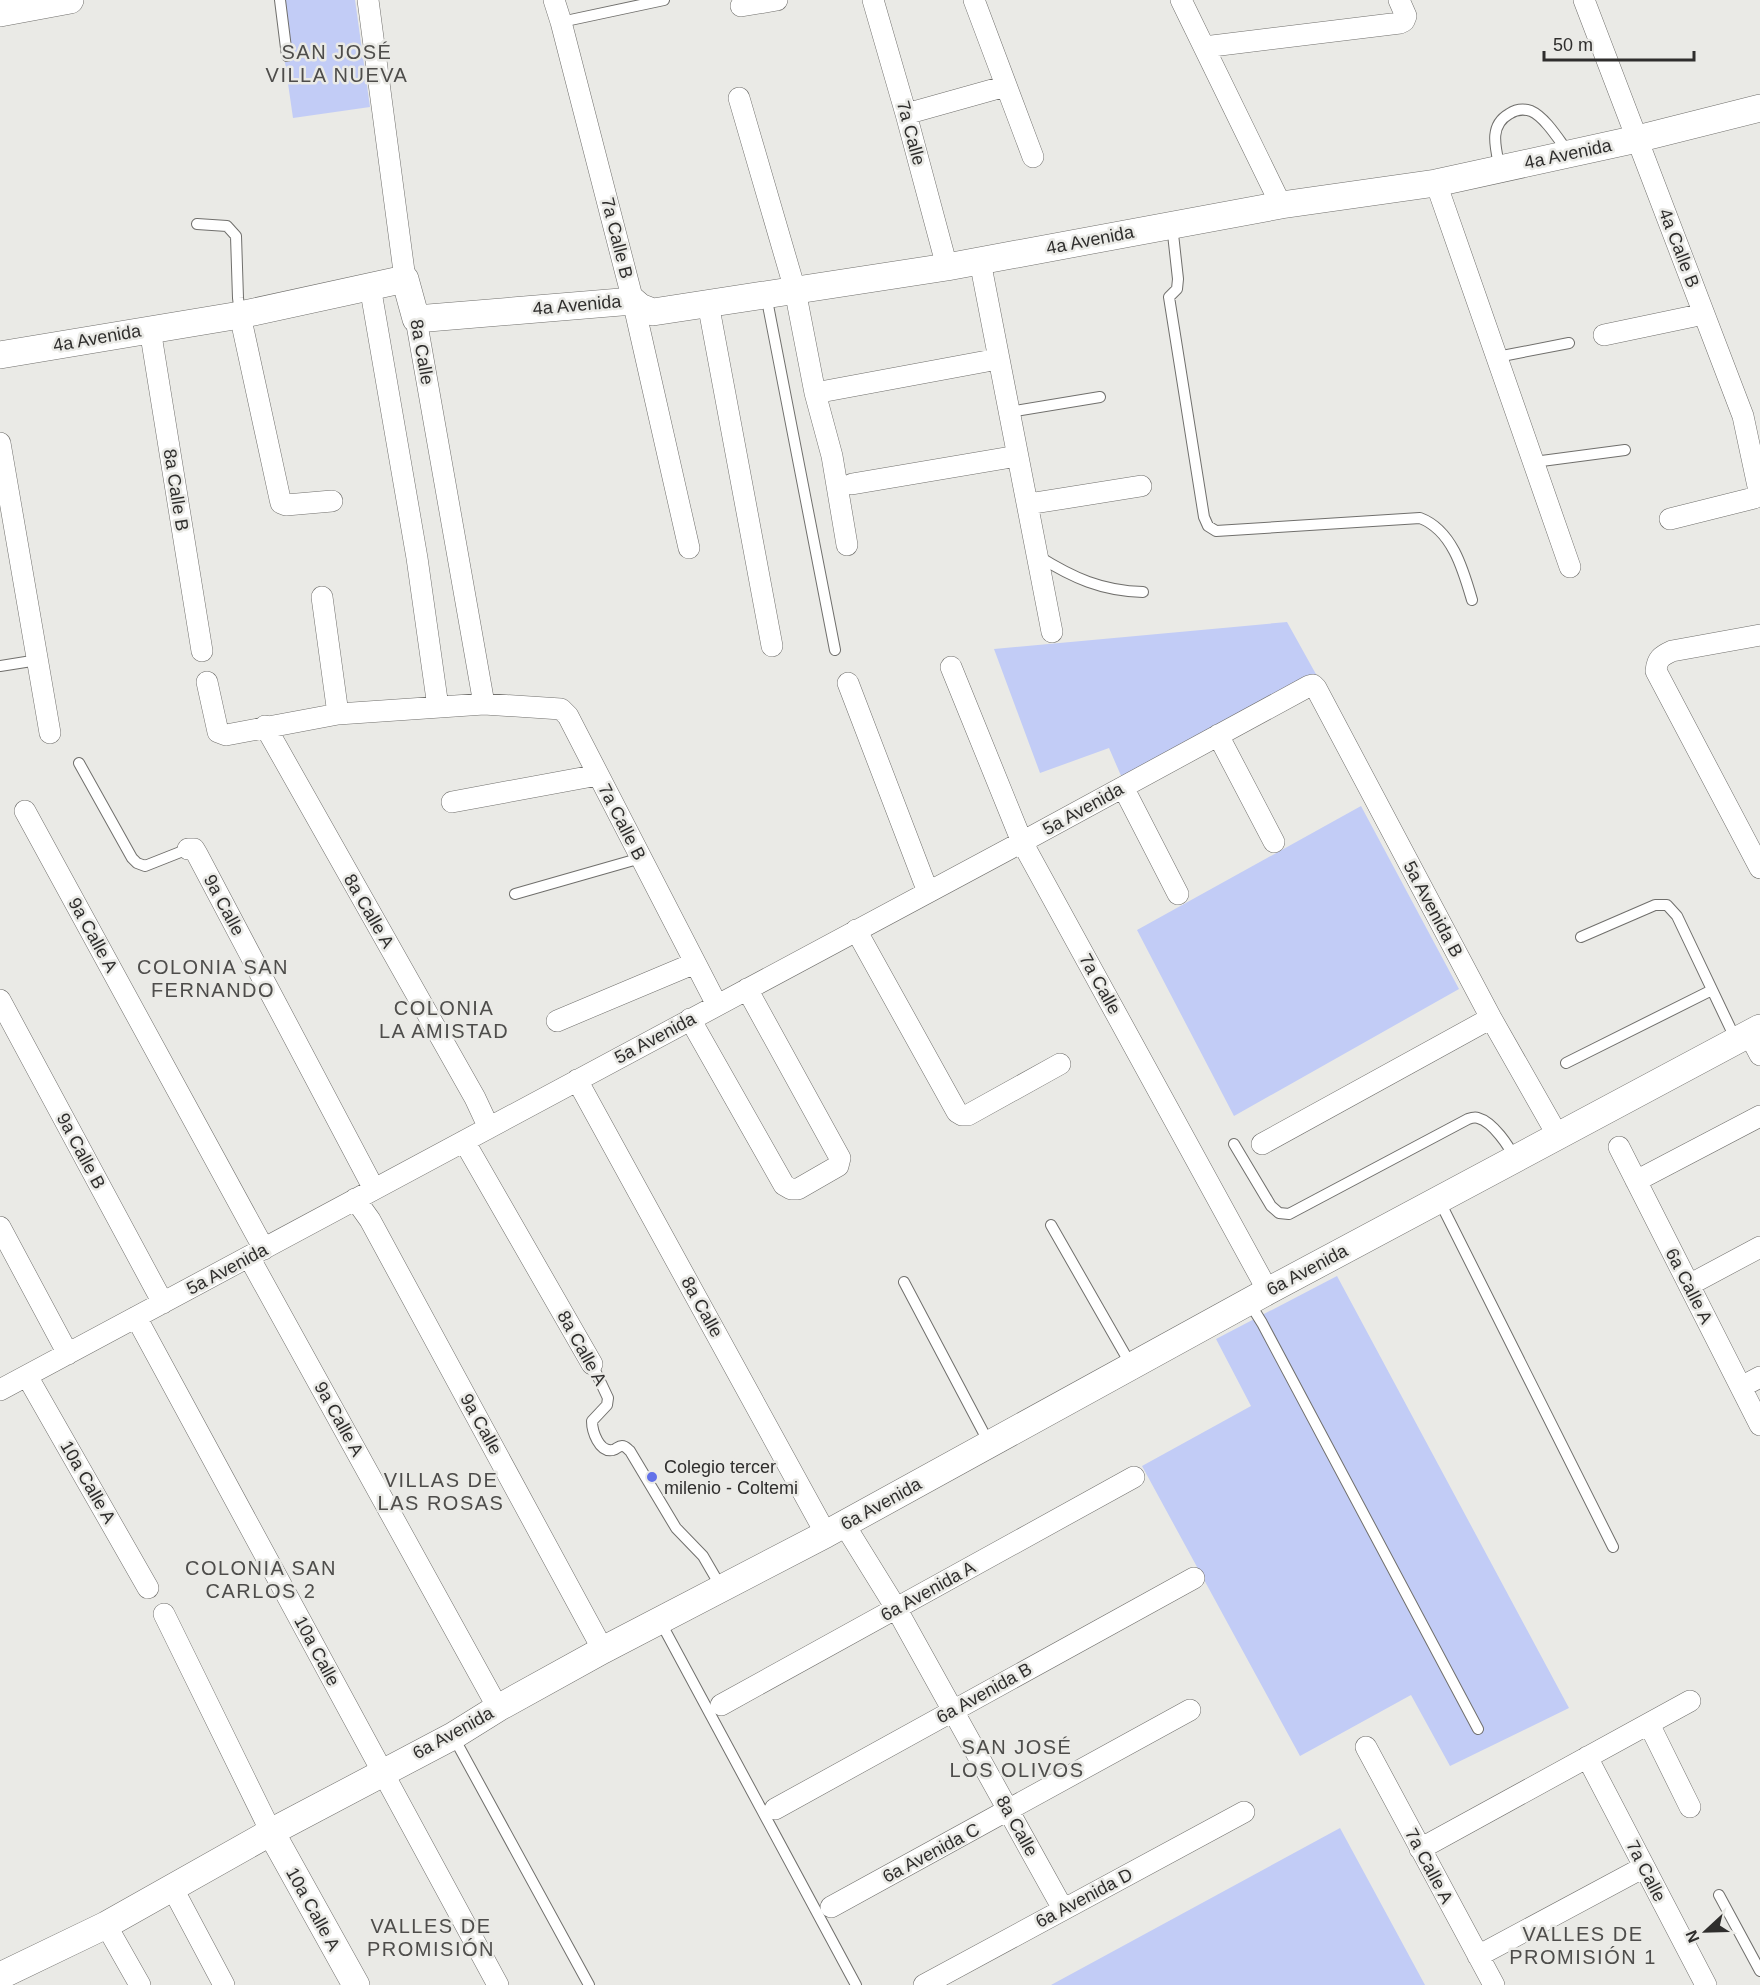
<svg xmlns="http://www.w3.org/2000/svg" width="1760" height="1985" viewBox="0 0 1760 1985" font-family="Arial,sans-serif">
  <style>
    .green { fill: #c2ccf6 }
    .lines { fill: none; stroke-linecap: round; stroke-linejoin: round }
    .service-casing { stroke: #706f6c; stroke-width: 12 }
    .minor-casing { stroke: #706f6c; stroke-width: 22 }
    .tertiary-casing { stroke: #706f6c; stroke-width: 28 }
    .service { stroke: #fff; stroke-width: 10 }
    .minor { stroke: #fff; stroke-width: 21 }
    .tertiary { stroke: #fff; stroke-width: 27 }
    .poi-dot { fill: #6271e9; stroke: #eaeae6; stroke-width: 2 }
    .labels { text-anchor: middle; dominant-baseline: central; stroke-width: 5; stroke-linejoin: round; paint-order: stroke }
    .street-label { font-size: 18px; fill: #2f2e2d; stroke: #eaeae6 }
    .poi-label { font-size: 18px; fill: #2f2e2d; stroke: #eaeae6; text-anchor: start }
    .neighbourhood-label { font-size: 20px; letter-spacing: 1.5px; fill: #4e4d4b; stroke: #eaeae6 }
  </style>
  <rect width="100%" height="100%" fill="#eaeae6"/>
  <path class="green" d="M276,0H355L370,107L293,118Z
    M1287,622L1317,676L1122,778L1109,748L1040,773L994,649Z
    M1361,806L1459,989L1234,1116L1137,930Z
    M1337,1276L1569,1708L1450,1766L1411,1695L1300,1756L1142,1466L1251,1406L1216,1339Z
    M1340,1828L1425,1985H1051Z"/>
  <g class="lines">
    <g class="service-casing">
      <path id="service" d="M280,0L287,56
        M561,22L664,0
        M1500,169C1496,149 1488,126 1509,114C1515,110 1522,108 1531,111C1545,117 1559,140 1568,152
        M197,224L227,226L236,236L238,298L240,314
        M1172,225L1178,279L1177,289L1169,297L1204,517L1208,526L1216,531L1420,518C1452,530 1463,569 1472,600
        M766,295L835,650
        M1497,357L1569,343
        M1009,412L1100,397
        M1534,462L1625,450
        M1038,556C1073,578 1102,591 1143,592
        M0,666L38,660
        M79,763L132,858L137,863L145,866L188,849
        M515,894L641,858
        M1581,937L1655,905H1667L1677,916L1736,1040
        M1566,1063L1712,990
        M1234,1144L1271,1206L1279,1213L1289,1214L1468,1119C1471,1118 1475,1117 1478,1118C1493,1122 1509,1146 1515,1159
        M1439,1200L1613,1547
        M1051,1225L1131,1365
        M904,1282L989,1443
        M1249,1302L1262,1323L1478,1729
        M592,1364L608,1398L607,1405L592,1421C592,1431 599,1453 613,1450C617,1449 618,1446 622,1446C626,1446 627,1449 630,1451L676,1528L703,1556L721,1587
        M660,1621L856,1985
        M453,1736L589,1985
        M1719,1895L1760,1971"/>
    </g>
    <g class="minor-casing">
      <path id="minor" d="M368,0L405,279
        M554,0L561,22L633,301L689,548
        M873,0L906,114L947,267
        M974,0L1033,157
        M1181,0L1281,205
        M1584,0L1743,416L1759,491L1758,496L1754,498L1670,519
        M741,6L777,0
        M1204,47L1400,23L1404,21L1406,16L1399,0
        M739,98L795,290L815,393L832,456L847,545
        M906,114L1006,86
        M1436,183L1570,567
        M980,261L1052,632
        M370,286L417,558L438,707
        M708,303L772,646
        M240,315L280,499L281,503L286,505L332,501
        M416,319L484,704
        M150,329L202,651
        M1604,335L1704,314
        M815,393L998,359
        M0,443L50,733
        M852,484L1017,456
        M1028,504L1141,486
        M322,597L338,714
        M1760,635L1672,651C1661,656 1657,659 1656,671L1760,868
        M951,667L1022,842L1268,1291
        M207,682L218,732L226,735L338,714L484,704L561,709L568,716L717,1005
        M848,683L928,892
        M265,726L475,1098L489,1128
        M1218,735L1274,842
        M1123,787L1178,894
        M452,802L598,775
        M25,811L264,1249
        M188,849H194L197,854L374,1189
        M856,930L957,1112L962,1115H968L1060,1064
        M0,1000L163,1303
        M690,1019L784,1185L791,1189H798L838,1166L840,1158L747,989
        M557,1021L695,963
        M1749,1034L1760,1055
        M577,1080L826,1534
        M464,1141L592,1364
        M1262,1144L1491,1018
        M1619,1147L1760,1425
        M1636,1181L1760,1116
        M355,1199L370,1220L603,1650
        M0,1227L68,1354
        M249,1257L498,1708
        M1689,1285L1760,1247
        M136,1317L498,1985
        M27,1376L148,1588
        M1741,1387L1760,1377
        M0,1390L1022,842L1309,686L1313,685L1316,688L1491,1018L1558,1136
        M844,1524L896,1608L1063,1909
        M164,1614L271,1832
        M721,1705L1134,1477
        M1649,1724L1690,1807
        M1366,1747L1494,1985
        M1587,1757L1706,1985
        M775,1809L1194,1578
        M1420,1849L1690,1701
        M173,1889L224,1985
        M831,1907L1190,1710
        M106,1925L140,1985
        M1478,1956L1644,1867
        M924,1985L1244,1812"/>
    </g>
    <g class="tertiary-casing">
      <path id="tertiary" d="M0,13L70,0
        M0,355L240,315L405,279L416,319L633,301L640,307L653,312L947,267L1281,205L1436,183L1637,139L1760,108
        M271,1832L356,1985
        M0,1976L106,1925L271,1832L453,1736L498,1708L603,1650L826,1534L1268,1291L1760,1028"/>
    </g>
    <use href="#service" class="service"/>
    <use href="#minor" class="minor"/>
    <use href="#tertiary" class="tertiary"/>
  </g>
  <circle class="poi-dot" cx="652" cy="1477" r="6"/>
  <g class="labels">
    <g class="street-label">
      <text transform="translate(911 133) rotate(75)">7a Calle</text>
      <text transform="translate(1568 154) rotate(-12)">4a Avenida</text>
      <text transform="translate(617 238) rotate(76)">7a Calle B</text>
      <text transform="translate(1090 240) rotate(-11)">4a Avenida</text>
      <text transform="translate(1679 248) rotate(69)">4a Calle B</text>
      <text transform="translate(577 305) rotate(-5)">4a Avenida</text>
      <text transform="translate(97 338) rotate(-10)">4a Avenida</text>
      <text transform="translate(422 352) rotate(80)">8a Calle</text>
      <text transform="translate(176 490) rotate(81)">8a Calle B</text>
      <text transform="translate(1083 809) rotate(-29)">5a Avenida</text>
      <text transform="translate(622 822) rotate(63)">7a Calle B</text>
      <text transform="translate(224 905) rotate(62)">9a Calle</text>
      <text transform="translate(1433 909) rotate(62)">5a Avenida B</text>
      <text transform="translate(369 911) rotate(60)">8a Calle A</text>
      <text transform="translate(93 935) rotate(61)">9a Calle A</text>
      <text transform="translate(1100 984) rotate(61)">7a Calle</text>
      <text transform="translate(655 1038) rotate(-28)">5a Avenida</text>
      <text transform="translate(81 1151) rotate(62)">9a Calle B</text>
      <text transform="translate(227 1269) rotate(-28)">5a Avenida</text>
      <text transform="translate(1307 1270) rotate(-28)">6a Avenida</text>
      <text transform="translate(1689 1286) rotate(63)">6a Calle A</text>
      <text transform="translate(702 1307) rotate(61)">8a Calle</text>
      <text transform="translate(582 1348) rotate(61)">8a Calle A</text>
      <text transform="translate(339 1419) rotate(61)">9a Calle A</text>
      <text transform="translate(481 1424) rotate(61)">9a Calle</text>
      <text transform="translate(88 1482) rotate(60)">10a Calle A</text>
      <text transform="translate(881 1504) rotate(-29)">6a Avenida</text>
      <text transform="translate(928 1591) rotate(-29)">6a Avenida A</text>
      <text transform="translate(317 1651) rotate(62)">10a Calle</text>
      <text transform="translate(984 1693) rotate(-29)">6a Avenida B</text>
      <text transform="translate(453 1733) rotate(-29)">6a Avenida</text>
      <text transform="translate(1017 1826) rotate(61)">8a Calle</text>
      <text transform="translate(931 1853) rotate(-28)">6a Avenida C</text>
      <text transform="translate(1429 1866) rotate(62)">7a Calle A</text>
      <text transform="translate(1646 1871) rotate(63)">7a Calle</text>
      <text transform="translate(1084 1898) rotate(-28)">6a Avenida D</text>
      <text transform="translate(313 1909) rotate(61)">10a Calle A</text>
    </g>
    <g class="poi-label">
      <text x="664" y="1467">Colegio tercer<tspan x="664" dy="21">milenio - Coltemi</tspan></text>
    </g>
    <g class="neighbourhood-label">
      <text x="337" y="52">SAN JOSÉ<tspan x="337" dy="23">VILLA NUEVA</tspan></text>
      <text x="213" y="967">COLONIA SAN<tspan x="213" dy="23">FERNANDO</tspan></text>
      <text x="444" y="1008">COLONIA<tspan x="444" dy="23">LA AMISTAD</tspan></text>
      <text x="441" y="1480">VILLAS DE<tspan x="441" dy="23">LAS ROSAS</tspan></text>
      <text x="261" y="1568">COLONIA SAN<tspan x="261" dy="23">CARLOS 2</tspan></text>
      <text x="1017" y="1747">SAN JOSÉ<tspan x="1017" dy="23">LOS OLIVOS</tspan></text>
      <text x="431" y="1926">VALLES DE<tspan x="431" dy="23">PROMISIÓN</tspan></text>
      <text x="1583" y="1934">VALLES DE<tspan x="1583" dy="23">PROMISIÓN 1</tspan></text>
    </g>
  </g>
  <g transform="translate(1706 1931) rotate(248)" stroke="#eaeae6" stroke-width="4.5" paint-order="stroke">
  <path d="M0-4.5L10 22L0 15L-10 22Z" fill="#2f2e2d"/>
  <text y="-9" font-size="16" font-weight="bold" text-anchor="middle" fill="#2f2e2d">N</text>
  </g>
  <path d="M1544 51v9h150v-9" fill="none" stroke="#2f2e2d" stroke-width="3"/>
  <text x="1553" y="51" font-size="18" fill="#2f2e2d" stroke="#eaeae6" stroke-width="4.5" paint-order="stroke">50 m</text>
</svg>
